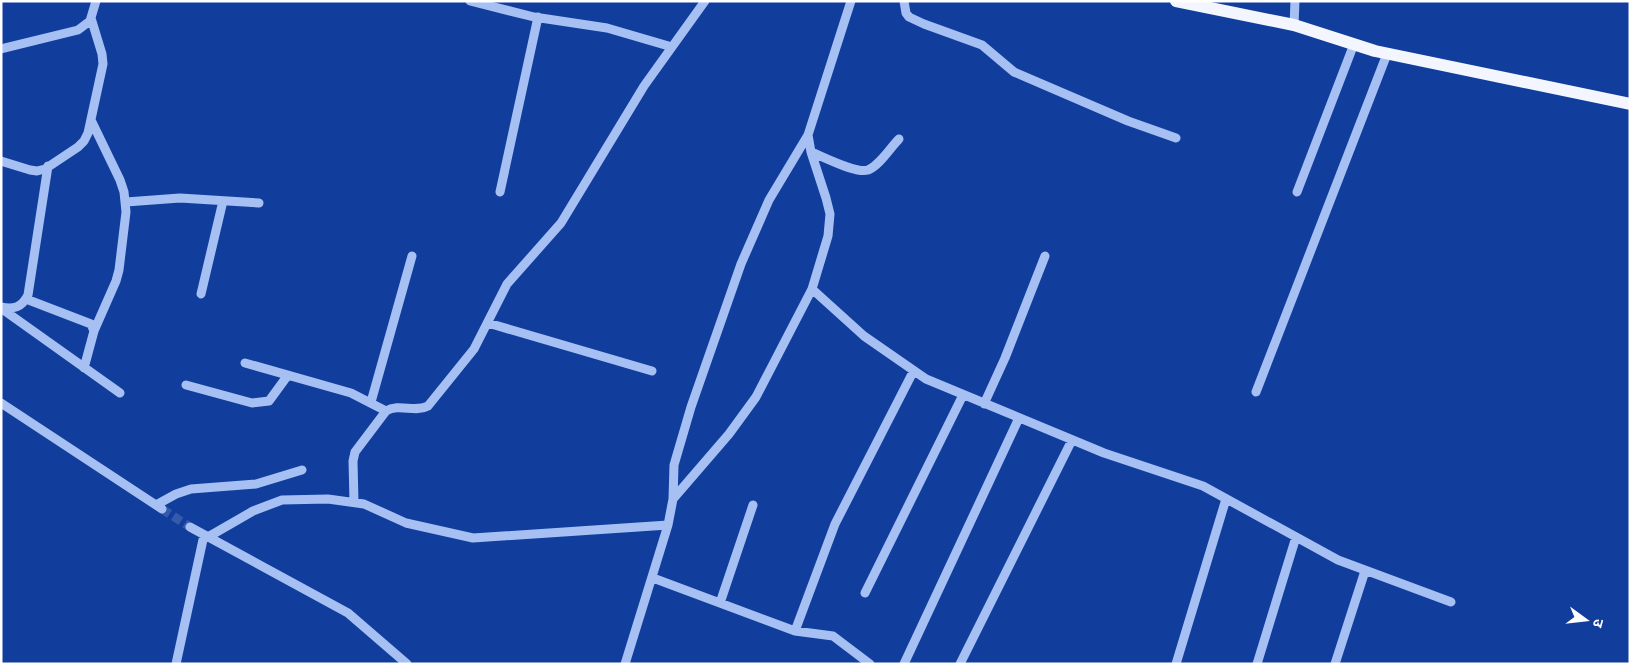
<svg xmlns="http://www.w3.org/2000/svg" width="1631" height="665" viewBox="0 0 1631 665" font-family="'PT Sans','Noto Sans Devanagari',sans-serif">
  <style>
    .lines { fill: none; stroke-linecap: round; stroke-linejoin: round }
    .minor-tunnel { stroke: #355aab; stroke-width: 9; stroke-dasharray: 9 4.5; stroke-linecap: butt }
    .minor { stroke: #a6c0f4; stroke-width: 9 }
    .major { stroke: #f3f6ff; stroke-width: 12 }
  </style>
  <rect width="100%" height="100%" fill="#113d9c"/>
  <g class="lines">
    <path class="minor-tunnel" d="M162,509L190,527"/>
    <path class="minor" d="M470,1L534,17L607,28L672,47
      M904,1L906,13L909,17L924,24L982,45L1014,72L1128,121L1176,138
      M1294,25L1295,1
      M1,49L78,30L90,21L96,1
      M91,120L120,180L124,192L126,212L119,270L116,281L94,331
      M811,152C824,157 856,174 868,170C880,165 890,148 899,139
      M1,161L30,170L37,171L45,169L78,147L84,141L88,133L103,64L102,54L91,18
      M500,192L538,17
      M1297,192L1354,44
      M126,202L180,198L259,203
      M812,289L864,336L926,379L1104,453L1203,486L1338,560L1451,602
      M201,294L223,201
      M26,299L91,324L94,331L84,368
      M1,307C14,310 22,307 28,295L48,166
      M2,309L120,393
      M488,323L652,371
      M245,363L351,393L386,411
      M186,385L252,403L269,401L288,375
      M1256,392L1387,54
      M371,402L412,256
      M1,403L162,509
      M984,404L1005,358L1045,256
      M673,499L674,465L691,407L741,264L769,200L808,135
      M354,502L353,461L355,452L386,411C399,403 415,413 428,406L474,349L507,284L561,223L644,86L705,1
      M156,505L176,494L191,489L256,484L302,470
      M190,527L348,613L407,664
      M208,537L253,511L282,500L328,499L364,504L406,523L473,538L668,525
      M653,578L795,631L833,636L870,664
      M865,593L963,395
      M720,603L753,505
      M795,631L835,524L913,372
      M176,664L204,535
      M625,664L668,525L673,499L729,434L756,397L812,289L828,236L830,214L826,198L811,152L808,135L851,1
      M904,664L1019,418
      M960,664L1072,440
      M1176,664L1226,499
      M1257,664L1296,537
      M1335,664L1365,571"/>
    <path class="major" d="M1176,1L1294,25L1375,51L1630,104"/>
  </g>
  <rect width="1631" height="665" fill="none" stroke="#ffffff" stroke-width="5"/>
  <g transform="translate(1586 620) rotate(105)" stroke="#113d9c" stroke-width="4" paint-order="stroke">
  <path d="M0-4L9 19L0 12L-9 19Z" fill="#ffffff"/>
  <text y="-8" font-size="14" font-weight="bold" text-anchor="middle" fill="#ffffff">उ</text>
  </g>
</svg>
